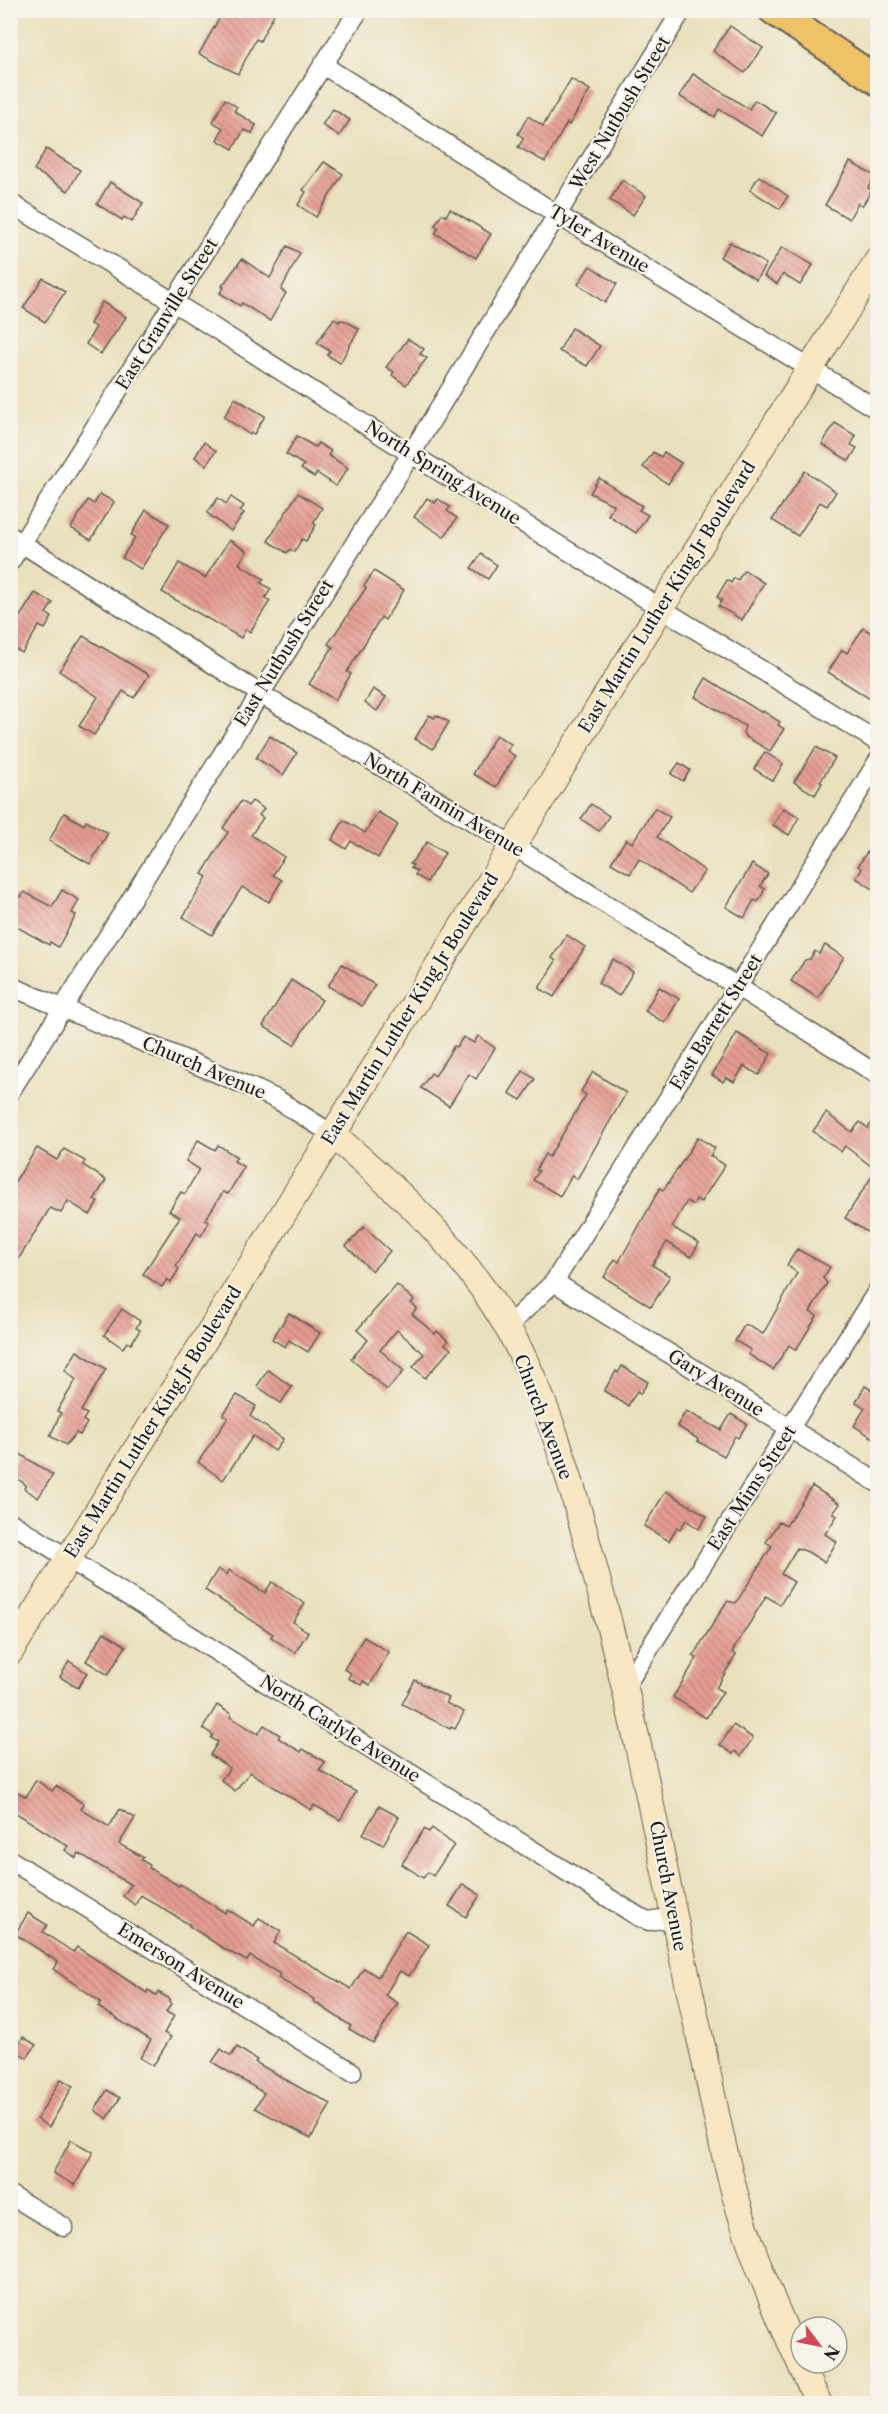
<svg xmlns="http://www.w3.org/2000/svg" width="888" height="2414" viewBox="0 0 888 2414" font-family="'Libre Caslon Text',serif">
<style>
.building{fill:url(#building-back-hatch)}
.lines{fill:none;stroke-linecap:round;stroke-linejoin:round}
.street-casing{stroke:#646154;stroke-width:21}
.secondary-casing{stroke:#646154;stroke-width:28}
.primary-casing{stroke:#646154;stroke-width:32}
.street{stroke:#fff;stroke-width:18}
.secondary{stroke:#f9e7c3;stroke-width:26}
.primary{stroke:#f1c369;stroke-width:28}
.labels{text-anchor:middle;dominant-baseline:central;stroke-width:4.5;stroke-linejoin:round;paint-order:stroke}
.street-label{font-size:18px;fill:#1c1c1c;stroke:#f7f3e8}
</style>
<defs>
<pattern id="building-back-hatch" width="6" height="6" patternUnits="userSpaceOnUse" patternTransform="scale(1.5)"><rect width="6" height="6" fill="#e59c92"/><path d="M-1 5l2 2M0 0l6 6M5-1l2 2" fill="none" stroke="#b97e76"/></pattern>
</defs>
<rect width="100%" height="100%" fill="#f7f3e8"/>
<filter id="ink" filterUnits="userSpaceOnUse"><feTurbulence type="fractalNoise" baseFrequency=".0167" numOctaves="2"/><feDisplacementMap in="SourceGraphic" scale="12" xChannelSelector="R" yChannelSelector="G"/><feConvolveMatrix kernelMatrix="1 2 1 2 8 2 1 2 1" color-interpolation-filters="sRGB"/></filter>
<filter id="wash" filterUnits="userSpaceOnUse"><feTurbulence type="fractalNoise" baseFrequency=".008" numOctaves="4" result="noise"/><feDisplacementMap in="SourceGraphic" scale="24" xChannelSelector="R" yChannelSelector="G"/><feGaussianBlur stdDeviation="1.35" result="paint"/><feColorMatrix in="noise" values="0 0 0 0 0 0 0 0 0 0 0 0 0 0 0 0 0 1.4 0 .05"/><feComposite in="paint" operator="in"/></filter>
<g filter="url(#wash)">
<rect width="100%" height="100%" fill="#e9e1bd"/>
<g id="blocks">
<g class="building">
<polygon points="224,10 276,10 260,41 256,39 238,74 199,54"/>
<polygon points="730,26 763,48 745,73 713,51"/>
<polygon points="693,74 749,109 755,100 776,113 762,136 719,109 715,117 679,96"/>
<polygon points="571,79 590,90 569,125 567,123 545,162 518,147 524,138 518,134 528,116 543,126"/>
<polygon points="225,99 237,107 234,111 256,125 252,133 244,130 233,149 217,140 223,128 213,122"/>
<polygon points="333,109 350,120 339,136 322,125"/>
<polygon points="46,149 80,170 68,191 34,170"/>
<polygon points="324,162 343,174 316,217 298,205 306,192 303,190"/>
<polygon points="850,162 875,176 868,188 872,190 862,206 858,203 849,219 825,205"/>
<polygon points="759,176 788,196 780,209 750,190"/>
<polygon points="622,180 646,196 633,215 610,200"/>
<polygon points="110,182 143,203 132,222 124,217 122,220 97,204"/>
<polygon points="450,209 491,234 476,258 435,233 439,228 435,225 442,214 446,216"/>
<polygon points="730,242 766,264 756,280 720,257"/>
<polygon points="287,246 300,253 281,290 286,293 270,321 242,303 240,306 220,293 224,287 222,286 242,259 270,278"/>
<polygon points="782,247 813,265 800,285 783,274 777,284 764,276"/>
<polygon points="590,266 617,284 605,303 578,284"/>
<polygon points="43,278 65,292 45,322 23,308"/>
<polygon points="102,302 126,317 101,354 86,344 96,327 90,324"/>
<polygon points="334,318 339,322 340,320 346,321 359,329 340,363 327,355 330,351 317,343"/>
<polygon points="572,328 600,346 587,366 559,351"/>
<polygon points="408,339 424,349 420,354 427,358 406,385 392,375 394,372 386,367"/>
<polygon points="235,398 265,416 254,434 251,433 250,435 224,417"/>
<polygon points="835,423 856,436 851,445 857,448 849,461 822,444"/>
<polygon points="297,436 315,447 318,443 331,451 328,455 348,468 336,486 317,473 314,477 301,469 304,465 286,454"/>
<polygon points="204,442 216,451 206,465 195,457"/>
<polygon points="653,452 661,457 664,452 681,463 668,484 643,467"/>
<polygon points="805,471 836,492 827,506 820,502 798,536 772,520"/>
<polygon points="599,478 642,506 639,510 648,515 636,533 608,515 614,505 590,493"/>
<polygon points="298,493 322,508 313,523 316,525 306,541 302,539 294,552 290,549 287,553 268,541"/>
<polygon points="100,494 114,502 91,540 71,528 88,500 94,504"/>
<polygon points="231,497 244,506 240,511 244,513 231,531 207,513 218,498 226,504"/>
<polygon points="427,498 435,503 438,499 450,507 447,511 457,518 444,537 414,517"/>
<polygon points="146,510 169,524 141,569 122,558 135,537 131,535"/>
<polygon points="229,540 247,551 239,564 264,579 261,583 271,589 265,598 270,601 250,632 246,629 241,638 162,592 179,563 205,578"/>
<polygon points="481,554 497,565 488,579 471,568"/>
<polygon points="744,570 764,583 742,620 718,606 722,600 717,597 727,580 731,583 734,578 738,580"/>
<polygon points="374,571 404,590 385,620 381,617 347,672 351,674 335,700 309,684 333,647 328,644 366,588 364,586"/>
<polygon points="35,593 53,603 46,613 52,617 45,629 39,626 22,653 10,646 10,632"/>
<polygon points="863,628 878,637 878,687 870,699 828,672 842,650 847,653"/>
<polygon points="83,636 149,675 134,698 123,691 94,735 79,726 98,697 59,671"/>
<polygon points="706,678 762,713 763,711 780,722 778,725 784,729 770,751 746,737 743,733 745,726 695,697"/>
<polygon points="373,689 386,697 377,711 365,703"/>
<polygon points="429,715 434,718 436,715 449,722 433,749 415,739"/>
<polygon points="496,735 511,744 507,751 515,756 496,787 473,774"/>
<polygon points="270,736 297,753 283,775 256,758"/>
<polygon points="816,747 835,758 820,782 822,783 815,795 794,782"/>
<polygon points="765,752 783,764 773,781 754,769"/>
<polygon points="679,763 690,770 683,781 671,774"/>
<polygon points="241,801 248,806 252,801 264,809 259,815 263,818 251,835 284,857 273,875 282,880 269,902 242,887 212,935 183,917 207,877 202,874 228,832 223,828"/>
<polygon points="591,804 609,816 599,831 581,819"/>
<polygon points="655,808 670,817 657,837 705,871 689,893 639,859 630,874 611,863 626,839 632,843"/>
<polygon points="784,808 799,817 789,835 773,825"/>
<polygon points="378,812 398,825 378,858 351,841 346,849 332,840 344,820 365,833"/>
<polygon points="64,813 84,825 86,821 108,833 90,864 49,841"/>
<polygon points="427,842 445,853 427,882 415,875 417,871 411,868 413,865 410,864"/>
<polygon points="867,852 878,859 878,892 856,878 862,869 858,866"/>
<polygon points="752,864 768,874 760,886 765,889 758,902 754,900 744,918 726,907"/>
<polygon points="62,890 79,900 72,913 76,915 58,947 50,942 49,945 10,923 10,892 21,897 24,892 52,907"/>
<polygon points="567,935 585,947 554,997 539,988 556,961 552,958"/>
<polygon points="825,945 844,957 818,998 791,981 805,960 810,959 815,951 819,954"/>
<polygon points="613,959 633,972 619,996 598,983"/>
<polygon points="342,964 375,985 362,1006 328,986"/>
<polygon points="291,980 322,1000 294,1045 263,1026"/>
<polygon points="659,987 679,999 665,1023 645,1011"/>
<polygon points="737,1033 771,1054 759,1075 744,1066 734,1082 726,1077 723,1082 712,1075"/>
<polygon points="478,1036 495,1048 476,1079 469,1074 449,1106 421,1088 431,1073 435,1076 454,1046 457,1047 463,1037 474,1043"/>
<polygon points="523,1071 535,1079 521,1100 509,1093"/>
<polygon points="593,1072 626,1093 577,1179 572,1175 560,1196 533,1180 539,1171 536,1170 545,1154 549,1157 586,1095 581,1091"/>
<polygon points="826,1113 852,1132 860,1122 868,1128 878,1115 878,1207 871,1219 874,1221 867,1232 845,1218 876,1170 845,1146 841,1152 813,1131"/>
<polygon points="698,1137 715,1148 710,1156 725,1165 701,1202 696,1199 693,1205 687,1201 672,1227 699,1243 691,1257 667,1242 652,1265 670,1276 651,1307 604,1277 615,1259 619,1262 660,1188 663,1190 665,1188"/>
<polygon points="198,1140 215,1150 218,1145 237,1157 234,1161 244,1167 228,1194 223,1192 205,1220 209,1222 201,1236 197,1233 193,1239 176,1266 179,1269 171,1282 167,1279 162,1287 143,1274 180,1217 169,1211 181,1192 185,1194 199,1169 186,1161"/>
<polygon points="37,1148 57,1160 64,1149 85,1161 83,1165 106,1180 94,1200 98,1202 90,1215 68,1201 61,1213 50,1208 10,1273 10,1189"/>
<polygon points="364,1227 390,1251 372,1271 346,1246"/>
<polygon points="797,1249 830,1267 823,1278 827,1283 810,1312 817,1316 796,1350 789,1345 773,1370 748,1354 751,1350 735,1341 745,1324 763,1334 797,1273 787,1265"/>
<polygon points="397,1285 414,1300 411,1303 417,1308 412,1314 435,1334 437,1331 448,1341 445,1344 451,1349 425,1378 413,1367 424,1354 397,1330 380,1350 404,1371 387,1390 351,1359 368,1340 357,1330"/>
<polygon points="122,1309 140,1321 136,1328 140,1330 131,1344 127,1342 123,1348 104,1335"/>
<polygon points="289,1313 320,1333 308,1352 289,1340 285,1347 272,1339"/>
<polygon points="77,1351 106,1369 81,1411 87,1414 83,1420 87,1423 80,1435 76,1433 66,1445 50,1436 61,1413 57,1411 76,1380 65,1370"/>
<polygon points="622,1366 648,1382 640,1394 637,1391 628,1406 604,1391 616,1371 618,1373"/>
<polygon points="268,1370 292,1387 281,1403 257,1386"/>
<polygon points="865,1386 875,1392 878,1388 878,1441 854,1426 865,1408 856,1402"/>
<polygon points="237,1395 256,1406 250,1416 283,1439 275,1451 253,1436 223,1480 198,1462 228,1418 223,1415"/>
<polygon points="686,1411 721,1430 731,1414 747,1424 738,1438 735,1436 724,1456 697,1441 698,1439 677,1426"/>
<polygon points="20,1454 53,1475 38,1498 24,1488 26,1485 10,1473 10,1469"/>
<polygon points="812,1486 840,1504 833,1513 837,1516 825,1534 837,1542 824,1562 808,1552 797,1548 781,1574 794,1582 780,1605 766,1596 732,1652 736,1655 716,1688 723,1692 706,1718 673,1697 697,1658 693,1656 727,1601 736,1603 772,1546 766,1542 779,1522 786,1526"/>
<polygon points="666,1491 707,1516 699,1529 686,1520 680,1529 677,1527 669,1541 644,1526"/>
<polygon points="218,1569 227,1575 229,1570 265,1593 272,1582 305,1604 293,1622 308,1632 295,1653 271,1637 273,1634 205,1590"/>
<polygon points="104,1632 126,1646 108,1675 86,1661"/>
<polygon points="364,1637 389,1652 370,1685 363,1681 361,1685 348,1678 351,1673 344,1669"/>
<polygon points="69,1661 87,1673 78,1688 60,1677"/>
<polygon points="415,1680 449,1698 446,1703 464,1712 455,1729 451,1727 450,1729 402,1704"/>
<polygon points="217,1705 231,1714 230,1717 258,1734 264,1725 280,1735 278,1738 301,1752 303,1749 325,1762 319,1770 356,1792 340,1820 314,1805 311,1810 250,1772 235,1791 221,1780 230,1768 210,1755 218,1742 211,1738 213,1735 203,1728"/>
<polygon points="733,1725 753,1738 741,1756 735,1751 733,1754 720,1745"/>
<polygon points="36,1780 52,1791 56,1786 84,1804 81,1809 109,1827 120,1809 135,1818 119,1844 143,1857 141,1860 150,1865 149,1868 179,1886 180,1884 225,1913 227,1909 254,1926 259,1918 281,1931 274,1943 351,1989 364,1968 378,1977 406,1931 429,1945 409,1976 400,1971 385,1995 398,2003 373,2043 349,2029 351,2026 313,2001 314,1999 278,1978 280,1974 250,1956 247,1961 226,1950 189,1926 190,1925 141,1895 135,1905 123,1896 131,1885 79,1853 76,1858 65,1850 68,1846 10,1809 10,1787 26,1797"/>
<polygon points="379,1806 399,1817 383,1845 363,1834"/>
<polygon points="432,1828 454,1845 433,1876 428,1872 423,1878 402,1864 424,1829 429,1832"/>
<polygon points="463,1884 480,1895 466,1917 449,1906"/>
<polygon points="28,1913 47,1925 43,1932 73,1952 77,1947 147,1993 148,1990 156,1995 158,1992 170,1999 169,2002 171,2004 166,2012 174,2016 164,2033 171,2037 153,2066 140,2058 151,2040 98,2007 101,2002 53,1969 58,1962 15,1934"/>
<polygon points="23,2037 36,2045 27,2058 15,2050"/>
<polygon points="237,2047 257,2060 255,2062 309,2093 310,2092 331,2104 311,2138 255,2108 264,2093 212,2062 221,2049 231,2056"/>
<polygon points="61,2079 73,2086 49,2127 37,2119"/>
<polygon points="107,2090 120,2098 107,2119 95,2110"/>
<polygon points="71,2140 93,2152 75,2185 53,2173"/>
</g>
</g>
</g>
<g filter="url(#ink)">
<use href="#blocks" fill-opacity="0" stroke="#646154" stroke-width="1.5"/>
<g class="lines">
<g class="street-casing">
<g id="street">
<polyline points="323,65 558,215 878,410"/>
<polyline points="10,203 175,303 411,454 878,742"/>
<polyline points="10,536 259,693 512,845 878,1075"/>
<polyline points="10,562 323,65 359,10"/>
<polyline points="10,986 257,1090 278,1100 332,1134"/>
<polyline points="10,1092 411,454 682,10"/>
<polyline points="554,1282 878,1483"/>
<polyline points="507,1327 554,1282 878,761"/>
<polyline points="10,1522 639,1917 649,1921 673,1917"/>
<polyline points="626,1685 878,1290"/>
<polyline points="10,1860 352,2072"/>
<polyline points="10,2195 64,2227"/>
</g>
</g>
<g class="secondary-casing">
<g id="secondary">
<path d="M332,1134C398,1190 461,1248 505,1323C554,1407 579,1512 604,1605C643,1751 669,1900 702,2047C715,2106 725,2166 744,2224C764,2286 791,2344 819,2404"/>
<polyline points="10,1652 878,260"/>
</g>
</g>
<g class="primary-casing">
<polyline id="primary" points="773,10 878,81"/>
</g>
<use href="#street" class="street"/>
<use href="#secondary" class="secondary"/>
<use href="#primary" class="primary"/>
</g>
</g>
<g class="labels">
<g class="street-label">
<text transform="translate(620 113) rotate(-59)">West Nutbush Street</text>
<text transform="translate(599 239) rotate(31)">Tyler Avenue</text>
<text transform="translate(167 314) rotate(-58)">East Granville Street</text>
<text transform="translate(443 473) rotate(32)">North Spring Avenue</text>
<text transform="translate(667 597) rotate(-58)">East Martin Luther King Jr Boulevard</text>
<text transform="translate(284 653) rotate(-58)">East Nutbush Street</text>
<text transform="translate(444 805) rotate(31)">North Fannin Avenue</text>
<text transform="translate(410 1009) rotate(-58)">East Martin Luther King Jr Boulevard</text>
<text transform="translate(716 1022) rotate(-58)">East Barrett Street</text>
<text transform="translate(204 1068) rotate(23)">Church Avenue</text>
<text transform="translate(716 1383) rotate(32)">Gary Avenue</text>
<text transform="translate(543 1417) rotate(69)">Church Avenue</text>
<text transform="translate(153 1422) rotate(-58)">East Martin Luther King Jr Boulevard</text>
<text transform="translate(752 1488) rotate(-57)">East Mims Street</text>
<text transform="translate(340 1729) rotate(32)">North Carlyle Avenue</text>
<text transform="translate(668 1886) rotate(79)">Church Avenue</text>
<text transform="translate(181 1966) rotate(32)">Emerson Avenue</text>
</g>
</g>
<rect width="888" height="2414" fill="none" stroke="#f7f3e8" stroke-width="36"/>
<g transform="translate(819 2345) rotate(122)"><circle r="28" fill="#f7f3e8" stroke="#9f9d96" stroke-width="1.5"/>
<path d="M0-4.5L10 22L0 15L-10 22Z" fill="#d1495b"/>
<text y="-9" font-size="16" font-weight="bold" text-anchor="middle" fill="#1c1c1c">N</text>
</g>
</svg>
